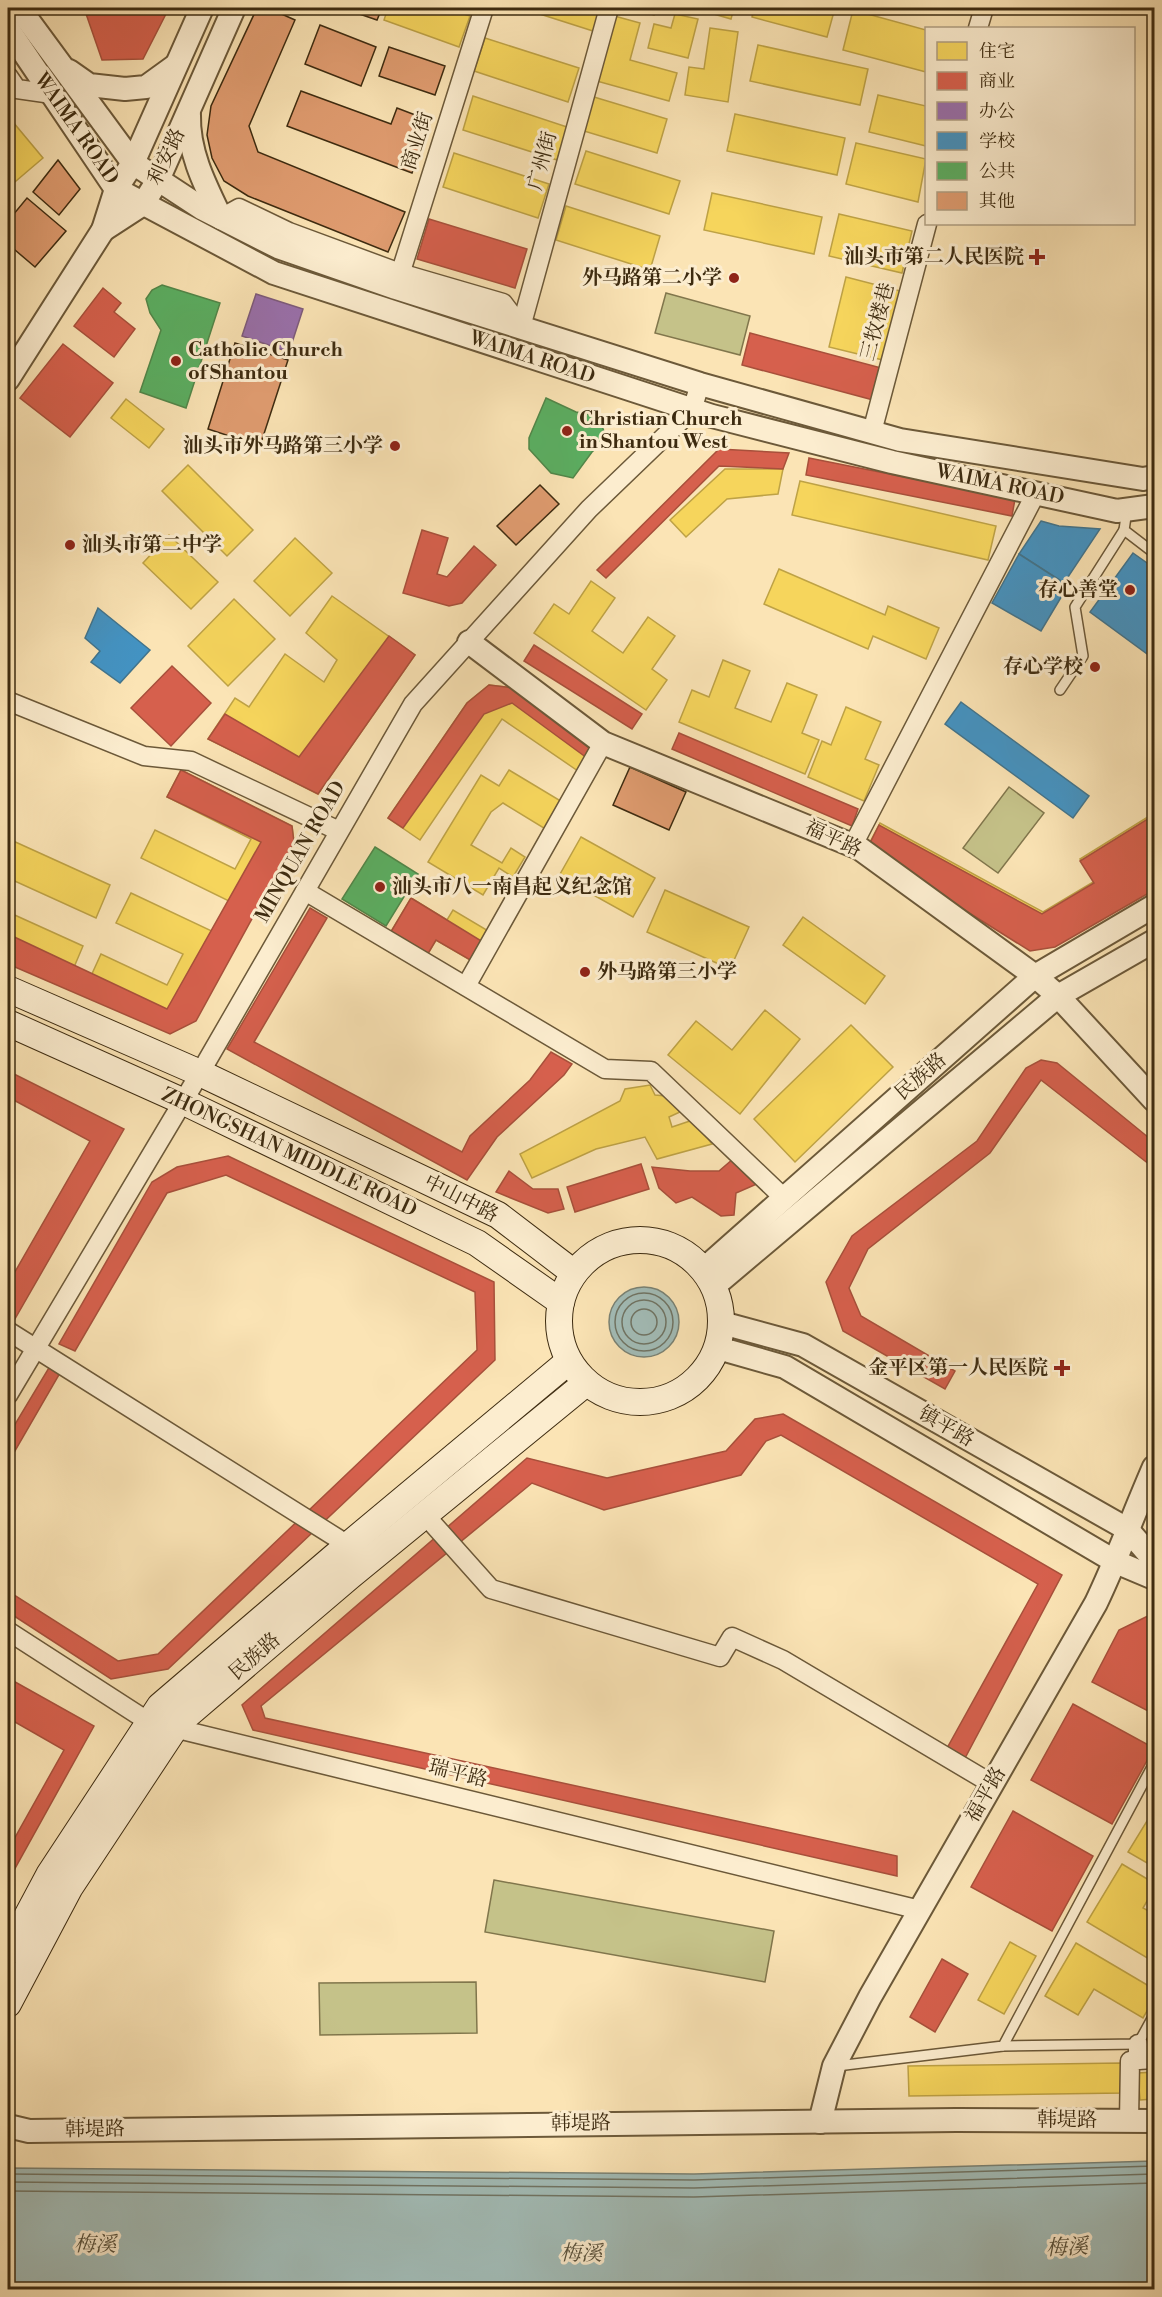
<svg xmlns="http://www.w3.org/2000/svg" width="1162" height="2297" viewBox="0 0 1162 2297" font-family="'Libre Bodoni','Noto Serif SC',serif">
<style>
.green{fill:#c5c289;stroke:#81764c;stroke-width:1.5}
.water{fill:#a2bcb7;stroke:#7a8274;stroke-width:1.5}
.homes{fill:#f6d55c;stroke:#bea245;stroke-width:1.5}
.shops{fill:#d6604d;stroke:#a8503b;stroke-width:1.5}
.offices{fill:#9970ab;stroke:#7d5b7c;stroke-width:1.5}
.schools{fill:#4393c3;stroke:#41748d;stroke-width:1.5}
.public{fill:#5aae61;stroke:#518749;stroke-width:1.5}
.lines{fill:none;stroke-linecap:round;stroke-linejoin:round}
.shore{stroke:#707464;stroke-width:1.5}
.building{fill:#e09c70;stroke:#3d2b10;stroke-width:1.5}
.service-casing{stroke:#6c5939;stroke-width:12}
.minor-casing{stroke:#6c5939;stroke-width:21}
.tertiary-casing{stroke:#6c5939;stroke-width:26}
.secondary-casing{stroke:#3d2b10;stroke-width:28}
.service{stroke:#fcedcf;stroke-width:9}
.minor{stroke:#fcedcf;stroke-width:18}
.tertiary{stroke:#fcedcf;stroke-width:22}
.secondary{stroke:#fcedcf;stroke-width:26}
.poi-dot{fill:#8f2418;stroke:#fcedcf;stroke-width:2}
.labels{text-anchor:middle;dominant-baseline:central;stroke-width:6;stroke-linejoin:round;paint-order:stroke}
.street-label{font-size:20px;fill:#3d2b10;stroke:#fcedcf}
.poi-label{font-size:20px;font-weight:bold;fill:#3d2b10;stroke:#fcedcf;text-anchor:end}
.water-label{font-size:21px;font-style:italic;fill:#564f3a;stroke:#fcedcf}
</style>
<rect width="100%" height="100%" fill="#fbe4b5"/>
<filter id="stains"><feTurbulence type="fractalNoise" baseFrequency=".00333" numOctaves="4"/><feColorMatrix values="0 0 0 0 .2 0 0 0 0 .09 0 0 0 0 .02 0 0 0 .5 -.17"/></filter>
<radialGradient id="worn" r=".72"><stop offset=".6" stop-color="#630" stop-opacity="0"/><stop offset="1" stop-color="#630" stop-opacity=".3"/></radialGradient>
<g class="green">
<polygon points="666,293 750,316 740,355 655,333"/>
<polygon points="1009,787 1044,813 998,873 963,848"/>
<polygon points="494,1880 774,1931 765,1982 485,1932"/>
<polygon points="476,1982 477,2033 320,2035 319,1983"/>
</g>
<g class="water">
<circle cx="644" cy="1322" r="35"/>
<polygon points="1154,2161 1154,2289 8,2289 8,2168 694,2174"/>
</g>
<g class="homes">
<polygon points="388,8 445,8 470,16 459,47 384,20"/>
<polygon points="521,8 601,8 593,31"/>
<polygon points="632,8 656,8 654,15"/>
<polygon points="693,8 734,8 731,19"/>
<polygon points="754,8 835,8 827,37 752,17"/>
<polygon points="853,10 926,30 926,72 843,50"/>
<polygon points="675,14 698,19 688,58 648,48 654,24 671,28"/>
<polygon points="611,15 640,23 630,60 677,73 669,101 593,80"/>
<polygon points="710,28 738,32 728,102 685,95 689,67 704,69"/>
<polygon points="485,38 579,68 568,102 474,71"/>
<polygon points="758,45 868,69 860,105 750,81"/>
<polygon points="878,95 926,106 926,146 869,132"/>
<polygon points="473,96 567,127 557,160 463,130"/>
<polygon points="594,97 667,119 657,153 584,131"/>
<polygon points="735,114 845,138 837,175 727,151"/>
<polygon points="8,116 43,158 9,187 8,184"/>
<polygon points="856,143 926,159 918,202 846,184"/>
<polygon points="586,151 680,181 669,214 575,184"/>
<polygon points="454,153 549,184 538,218 443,187"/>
<polygon points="712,193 822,217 814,254 704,230"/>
<polygon points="566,206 660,236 650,270 556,240"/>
<polygon points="839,214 912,231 902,273 829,256"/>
<polygon points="846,277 904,292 887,361 829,347"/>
<polygon points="126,399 164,429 149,448 111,418"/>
<polygon points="188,465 253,530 227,556 162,491"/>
<polygon points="725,469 783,469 778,494 727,499 686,537 670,520"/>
<polygon points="800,481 996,526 988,560 792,515"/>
<polygon points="169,535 218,582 191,609 143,563"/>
<polygon points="295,538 332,573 290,616 254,581"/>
<polygon points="779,569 885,615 888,606 939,628 926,659 873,636 868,649 764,604"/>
<polygon points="591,581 615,598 592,631 623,653 648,617 675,636 652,669 667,680 646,710 534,633 554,604 569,614"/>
<polygon points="332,596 415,655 318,794 208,739 235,698 249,707 285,654 324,682 337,660 306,633"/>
<polygon points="234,599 275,639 228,686 188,646"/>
<polygon points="723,660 750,671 735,708 771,722 787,683 817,695 802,733 819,740 805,774 679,722 692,690 709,697"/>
<polygon points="489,685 523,689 599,740 578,771 502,719 420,840 388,818 467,703"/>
<polygon points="846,707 881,722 865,759 879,765 864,801 808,777 822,741 831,745"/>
<polygon points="181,770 292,826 294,842 263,899 239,906 141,858 155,830 235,869 251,839 167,797"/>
<polygon points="509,770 564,803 547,830 503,803 491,812 471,845 502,863 511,848 525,857 513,877 499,868 483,895 428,862 481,775 499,786"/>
<polygon points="1154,813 1154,888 1055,945 1031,949 868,846 880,823 1043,912 1095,881 1080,859"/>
<polygon points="581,837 655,878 633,917 559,876"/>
<polygon points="11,840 110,885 96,918 8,878 8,847"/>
<polygon points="665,890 749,927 730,969 647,932"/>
<polygon points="131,893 216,933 228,950 191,1016 170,1025 86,987 101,954 167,985 183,954 116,923"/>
<polygon points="411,898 447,920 453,910 490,932 472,961 436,940 426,957 389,935"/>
<polygon points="8,912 83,946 69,979 8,951"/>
<polygon points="803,917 885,976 865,1004 783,945"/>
<polygon points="765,1010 800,1039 740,1114 668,1055 696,1021 732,1050"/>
<polygon points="851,1025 893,1067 795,1162 754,1119"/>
<polygon points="650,1085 655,1095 666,1096 680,1112 669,1117 672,1127 693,1120 712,1144 657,1159 645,1137 596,1149 532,1178 520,1154 620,1101 625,1089"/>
<polygon points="1150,1816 1154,1819 1154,1867 1128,1852"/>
<polygon points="1122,1864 1154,1883 1154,1889 1143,1908 1154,1914 1154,1962 1087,1922"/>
<polygon points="1010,1942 1036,1956 1004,2014 978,2000"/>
<polygon points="1076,1943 1154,1989 1154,1999 1143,2018 1094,1989 1078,2015 1045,1996"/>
<polygon points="1122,2063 1123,2093 909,2096 908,2066"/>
<polygon points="1154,2072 1154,2099 1140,2100 1138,2073"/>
</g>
<g class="shops">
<polygon points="84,8 169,8 143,59 102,60"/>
<polygon points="429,219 527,249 515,288 417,259"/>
<polygon points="103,288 121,303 114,312 135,329 114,357 74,326"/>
<polygon points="750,333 885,369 877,401 742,365"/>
<polygon points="63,344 113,383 70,437 20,398"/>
<polygon points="719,449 789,453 783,469 719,466 606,578 597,570"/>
<polygon points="809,458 1015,499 1012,516 806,475"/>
<polygon points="422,530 448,538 437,574 447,577 474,546 496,565 462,603 449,606 403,593"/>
<polygon points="389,636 415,655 318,794 208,739 225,714 299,757"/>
<polygon points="534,645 642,714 632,729 524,661"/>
<polygon points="172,666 211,703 171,746 131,708"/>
<polygon points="489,685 523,689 599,740 587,758 512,703 484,714 403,828 388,818 467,703"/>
<polygon points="679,733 858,809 852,826 672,749"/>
<polygon points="181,770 292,826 294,842 196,1021 170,1034 8,964 8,934 167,1009 261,842 167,797"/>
<polygon points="1154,815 1154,890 1055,947 1030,951 867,849 879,825 1042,914 1094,883 1080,861"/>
<polygon points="411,898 483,942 472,961 436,940 426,957 389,935"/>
<polygon points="310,908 327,918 254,1042 462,1152 470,1136 530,1080 551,1052 572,1064 564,1075 497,1137 467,1180 227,1049"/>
<polygon points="1041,1060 1057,1063 1154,1142 1154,1168 1041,1080 990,1153 868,1249 849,1288 861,1316 955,1371 945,1389 843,1331 826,1282 852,1236 977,1141 1026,1068"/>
<polygon points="8,1071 124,1129 8,1331 8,1284 90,1141 8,1097"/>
<polygon points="228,1156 494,1282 495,1360 168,1669 111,1679 8,1612 8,1591 118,1661 158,1654 477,1350 475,1292 226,1175 167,1193 75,1351 59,1344 152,1182 177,1167"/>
<polygon points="733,1159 759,1183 736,1193 734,1215 721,1216 692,1197 676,1203 659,1188 652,1167 690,1171 719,1171"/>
<polygon points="641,1164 649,1189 575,1212 567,1187"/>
<polygon points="509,1171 533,1189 558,1189 564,1209 548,1213 496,1192"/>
<polygon points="50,1366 60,1373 8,1463 8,1436"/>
<polygon points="783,1414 1062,1575 964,1760 946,1750 1038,1584 781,1435 766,1441 741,1475 604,1510 532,1483 261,1706 265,1718 897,1856 897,1876 253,1730 242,1705 527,1458 607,1478 726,1451 755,1419"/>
<polygon points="1154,1613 1154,1714 1092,1682 1119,1630"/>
<polygon points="8,1678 94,1726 8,1881 8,1850 64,1750 8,1718"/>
<polygon points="1073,1704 1154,1748 1112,1824 1031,1780"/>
<polygon points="1013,1811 1093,1856 1052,1931 971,1887"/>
<polygon points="942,1959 968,1974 935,2032 910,2017"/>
</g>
<polygon class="offices" points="256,294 303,309 289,352 242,336"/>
<g class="schools">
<polygon points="1041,521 1059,526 1100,529 1064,583 1019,554"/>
<polygon points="1133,553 1154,568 1154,659 1090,612"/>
<polygon points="1019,554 1064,583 1058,592 1063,594 1041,631 992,603"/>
<polygon points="98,608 150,650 120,683 91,662 100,651 85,638"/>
<polygon points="961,702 1089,796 1073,818 945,724"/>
</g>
<g class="public">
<polygon points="162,285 220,303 186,408 140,392 161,330 150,313 146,299 152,290"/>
<polygon points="546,398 576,412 598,416 607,439 592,452 573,478 551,473 529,449 529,438"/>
<polygon points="375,847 418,874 386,926 342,899"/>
</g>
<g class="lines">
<g class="shore">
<circle cx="644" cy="1322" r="29"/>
<circle cx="644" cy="1322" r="22"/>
<circle cx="644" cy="1322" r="13"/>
<polyline points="8,2174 694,2180 1154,2166"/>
<polyline points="8,2182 694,2188 1154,2174"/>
<polyline points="8,2191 694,2197 1154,2183"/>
</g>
</g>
<g class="building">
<polygon points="257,8 268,8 295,20 249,126 258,152 405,212 388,252 248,196 224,181 212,158 207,135 211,106"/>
<polygon points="342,8 382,8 377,20"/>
<polygon points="320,25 376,47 361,86 305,64"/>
<polygon points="389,47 445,66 435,95 379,76"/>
<polygon points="301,91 391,124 397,108 431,121 412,173 287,126"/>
<polygon points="58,160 80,189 59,215 33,192"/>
<polygon points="27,198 66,231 35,267 8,244 8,221"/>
<polygon points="235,343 288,360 260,446 208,429"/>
<polygon points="540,485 559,504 516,545 497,526"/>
<polygon points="630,767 686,792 669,830 613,805"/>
</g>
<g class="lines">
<g class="service-casing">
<g id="service">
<polyline points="1127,510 1124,530 1154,553"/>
<polyline points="1060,690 1083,656 1075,607 1124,530"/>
<polyline points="1003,2046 1138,2044 1154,2015"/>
<polyline points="837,2066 1003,2046 1154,1763"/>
</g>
</g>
<g class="minor-casing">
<g id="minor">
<polyline points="978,28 984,8"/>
<polyline points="8,76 17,89 52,94"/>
<polyline points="221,218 239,208 289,232 400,273 503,303 521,327"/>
<polyline points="397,284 484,8"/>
<polyline points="521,327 609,8"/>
<polyline points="872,432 927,224"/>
<polyline points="8,701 144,756 191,761 339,831"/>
<polyline points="853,845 1036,493"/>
<polyline points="305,891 605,1069 651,1071 784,1198"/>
<polyline points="466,986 603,743"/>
<polyline points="8,1331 348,1545"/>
<polyline points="8,1395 200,1073 413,704 589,509 692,410 700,384"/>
<polyline points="425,1515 491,1589 720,1657 732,1637 783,1660 992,1784"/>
<polyline points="8,1631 149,1722 920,1910"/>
<polyline points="1138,2044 1138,2060 1154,2059"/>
<polyline points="1129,2121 1130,2061 1138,2060"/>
</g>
</g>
<g class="tertiary-casing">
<g id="tertiary">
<polyline points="19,8 133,163 203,209 278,247 396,288 700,384 900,440 1143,479 1154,477"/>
<polyline points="8,29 116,189 274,273 712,416 892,462 1117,511 1154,506"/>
<polyline points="69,71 89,85 125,89 146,87 175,66"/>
<path d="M189,115C188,152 205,185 221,218"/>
<polyline points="103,230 143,204 158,180 234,8"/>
<polyline points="8,379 103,230 116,189 133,163 202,8"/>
<polyline points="469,642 603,743 859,848 1035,976 1058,996 1154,1100"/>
<polyline points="703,1270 1035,976 1154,906"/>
<polyline points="714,1286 1058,996 1154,941"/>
<polyline points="722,1323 803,1345 1127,1529 1154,1560"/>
<polyline points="718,1348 785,1367 1116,1562 1154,1578"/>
<path d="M820,2122L834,2066L870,1997L1096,1603C1117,1559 1134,1513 1154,1467"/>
<polyline points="8,2126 29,2131 956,2120 1154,2121"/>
</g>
</g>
<g class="secondary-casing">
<g id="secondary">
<polyline points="8,989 200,1073 498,1215 574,1273"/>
<polyline points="8,1023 182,1101 477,1243 561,1302"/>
<circle cx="640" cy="1321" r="81"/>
<polyline points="8,1952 49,1875 160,1706 334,1557 569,1361"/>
<polyline points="8,2004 70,1887 179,1722 350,1576 586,1383"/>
</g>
</g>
<use href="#service" class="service"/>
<use href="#minor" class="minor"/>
<use href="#tertiary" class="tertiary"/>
<use href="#secondary" class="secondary"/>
</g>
<g class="poi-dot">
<path d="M1034 248h6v6h6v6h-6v6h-6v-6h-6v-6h6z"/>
<circle cx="734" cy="278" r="6"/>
<circle cx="176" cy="361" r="6"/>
<circle cx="567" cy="431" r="6"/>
<circle cx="395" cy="446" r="6"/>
<circle cx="70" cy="545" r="6"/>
<circle cx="1130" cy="590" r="6"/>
<circle cx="1095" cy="667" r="6"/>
<circle cx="380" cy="887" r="6"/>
<circle cx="585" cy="972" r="6"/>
<path d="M1059 1359h6v6h6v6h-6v6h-6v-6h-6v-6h6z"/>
</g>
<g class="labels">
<g class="street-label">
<text transform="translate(76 129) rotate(55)">WAIMA ROAD</text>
<text transform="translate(418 141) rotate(-72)">商业街</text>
<text transform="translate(167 157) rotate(-65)">利安路</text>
<text transform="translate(543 161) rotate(-75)">广州街</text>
<text transform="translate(878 322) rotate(-75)">三牧楼巷</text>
<text transform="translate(532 358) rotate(18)">WAIMA ROAD</text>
<text transform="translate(1000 485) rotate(12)">WAIMA ROAD</text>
<text transform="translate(833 839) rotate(25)">福平路</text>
<text transform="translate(301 852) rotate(-60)">MINQUAN ROAD</text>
<text transform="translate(921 1077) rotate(-41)">民族路</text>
<text transform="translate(289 1153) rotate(25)">ZHONGSHAN MIDDLE ROAD</text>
<text transform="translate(461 1199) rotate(27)">中山中路</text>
<text transform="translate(946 1427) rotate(30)">镇平路</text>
<text transform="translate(255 1657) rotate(-41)">民族路</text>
<text transform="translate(458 1774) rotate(14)">瑞平路</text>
<text transform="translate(986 1795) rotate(-60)">福平路</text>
<text x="1067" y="2120">韩堤路</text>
<text transform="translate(581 2124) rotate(-1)">韩堤路</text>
<text transform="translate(95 2130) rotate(-1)">韩堤路</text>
</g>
<g class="poi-label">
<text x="1024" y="257">汕头市第二人民医院</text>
<text x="722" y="278">外马路第二小学</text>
<text x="188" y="350" text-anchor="start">Catholic Church<tspan x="188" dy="23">of Shantou</tspan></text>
<text x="579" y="419" text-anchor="start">Christian Church<tspan x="579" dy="23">in Shantou West</tspan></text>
<text x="383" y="446">汕头市外马路第三小学</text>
<text x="82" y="545" text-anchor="start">汕头市第二中学</text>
<text x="1118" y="590">存心善堂</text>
<text x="1083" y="667">存心学校</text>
<text x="392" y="887" text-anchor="start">汕头市八一南昌起义纪念馆</text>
<text x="597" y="972" text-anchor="start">外马路第三小学</text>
<text x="1048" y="1368">金平区第一人民医院</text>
</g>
<g class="water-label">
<text transform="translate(95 2245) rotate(1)">梅溪</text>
<text transform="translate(1067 2248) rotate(-3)">梅溪</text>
<text transform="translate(581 2254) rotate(1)">梅溪</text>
</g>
</g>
<rect width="1162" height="2297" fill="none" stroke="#fbe4b5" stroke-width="30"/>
<rect x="9" y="9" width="1144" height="2279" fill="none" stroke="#3d2b10" stroke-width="3"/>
<rect x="15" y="15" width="1132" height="2267" fill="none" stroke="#3d2b10" stroke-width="1.5"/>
<rect x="925" y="27" width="210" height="198" fill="#fcedcf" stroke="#b09f83" stroke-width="1.5"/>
<rect x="937" y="42" width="30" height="18" fill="#f6d55c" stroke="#b09f83" stroke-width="1.5"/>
<text x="979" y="57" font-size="18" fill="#3d2b10">住宅</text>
<rect x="937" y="72" width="30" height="18" fill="#d6604d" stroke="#b09f83" stroke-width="1.5"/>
<text x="979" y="87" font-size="18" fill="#3d2b10">商业</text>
<rect x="937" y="102" width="30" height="18" fill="#9970ab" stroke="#b09f83" stroke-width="1.5"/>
<text x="979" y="117" font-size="18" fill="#3d2b10">办公</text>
<rect x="937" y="132" width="30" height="18" fill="#4393c3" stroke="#b09f83" stroke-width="1.5"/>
<text x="979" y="147" font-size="18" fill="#3d2b10">学校</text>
<rect x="937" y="162" width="30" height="18" fill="#5aae61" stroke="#b09f83" stroke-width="1.5"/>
<text x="979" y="177" font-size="18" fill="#3d2b10">公共</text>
<rect x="937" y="192" width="30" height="18" fill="#e09c70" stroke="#b09f83" stroke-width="1.5"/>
<text x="979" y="207" font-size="18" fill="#3d2b10">其他</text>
<rect width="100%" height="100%" filter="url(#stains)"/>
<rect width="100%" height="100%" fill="url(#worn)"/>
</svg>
